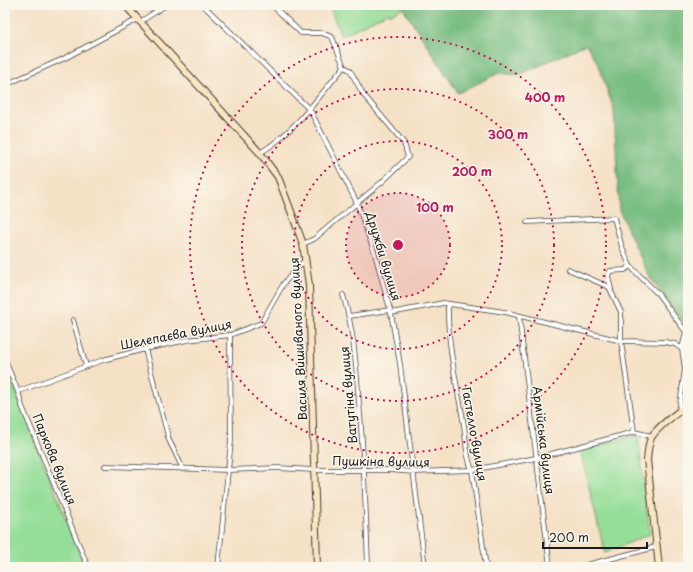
<svg xmlns="http://www.w3.org/2000/svg" width="693" height="572" viewBox="0 0 693 572" font-family="'Playpen Sans',sans-serif">
<style>
.green{fill:#95de99;stroke:#587d5a}
.forest{fill:#78bd81;stroke:#4a6c4e}
.lines{fill:none;stroke-linecap:round;stroke-linejoin:round}
.street-casing{stroke:#3d3a36;stroke-width:5.5}
.secondary-casing{stroke:#3d3a36;stroke-width:8}
.street{stroke:#fff;stroke-width:4}
.secondary{stroke:#fbe6c3;stroke-width:6}
.ring{fill:none;stroke:#c2185b;stroke-width:2;stroke-dasharray:2 4}
.labels{text-anchor:middle;dominant-baseline:central;stroke-width:3;stroke-linejoin:round;paint-order:stroke}
.street-label{font-size:12px;fill:#1c1c1c;stroke:#fbf7ec}
.centre{fill:#c2185b;stroke:#fbf7ec;stroke-width:2}
.ring-label{font-size:12px;text-anchor:middle;font-weight:bold;fill:#c2185b;stroke:#fbf7ec;stroke-width:3;stroke-linejoin:round;paint-order:stroke}
</style>
<rect width="100%" height="100%" fill="#fbf7ec"/>
<filter id="ink" filterUnits="userSpaceOnUse"><feTurbulence type="fractalNoise" baseFrequency=".025" numOctaves="2"/><feDisplacementMap in="SourceGraphic" scale="8" xChannelSelector="R" yChannelSelector="G"/><feConvolveMatrix kernelMatrix="1 2 1 2 8 2 1 2 1" color-interpolation-filters="sRGB"/></filter>
<filter id="wash" filterUnits="userSpaceOnUse"><feTurbulence type="fractalNoise" baseFrequency=".012" numOctaves="4" result="noise"/><feDisplacementMap in="SourceGraphic" scale="16" xChannelSelector="R" yChannelSelector="G"/><feGaussianBlur stdDeviation="0.9" result="paint"/><feColorMatrix in="noise" values="0 0 0 0 0 0 0 0 0 0 0 0 0 0 0 0 0 1.4 0 .05"/><feComposite in="paint" operator="in"/></filter>
<g filter="url(#wash)">
<rect width="100%" height="100%" fill="#f5e1c6"/>
<g class="green">
<polygon points="329,5 400,5 401,8 390,15 389,12 341,36"/>
<polygon points="5,368 8,372 85,567 5,567"/>
<polygon points="638,435 650,534 605,553 580,450"/>
</g>
<polygon class="forest" points="401,5 688,5 688,326 685,325 648,274 619,210 614,110 598,64 586,44 519,75 499,73 458,93"/>
</g>
<g filter="url(#ink)">
<g class="lines">
<g class="street-casing">
<g id="street">
<polyline points="203,5 310,110 357,203 375,254 391,313 400,364 425,567"/>
<polyline points="272,5 301,33 322,33 332,37 344,67 350,70 363,94 404,143 408,157 382,182 314,239 303,244"/>
<polyline points="140,22 166,5"/>
<polyline points="5,85 65,58 138,19"/>
<path d="M260,153C295,132 318,97 344,67"/>
<polyline points="527,222 614,218 622,247 630,266 658,294 686,332 682,349"/>
<polyline points="568,269 609,287 621,312 621,341 634,432"/>
<polyline points="611,289 608,276 610,271 625,270 630,266"/>
<path d="M343,295C354,330 356,366 359,402C364,457 366,512 368,566"/>
<path d="M448,304C447,345 457,385 464,425C466,441 466,456 472,470L486,567"/>
<polyline points="391,313 443,303 505,312 621,341 665,342 675,344 682,349 685,369 679,411"/>
<polyline points="349,316 390,310"/>
<polyline points="519,316 550,567"/>
<polyline points="73,320 86,366"/>
<polyline points="145,349 169,440 183,469"/>
<path d="M5,359C10,376 19,389 22,406L88,567"/>
<polyline points="19,391 103,360 145,349 187,340 230,335 261,323 284,283 306,259"/>
<polyline points="105,466 229,470 277,468 314,470 389,470 414,472 472,470 536,458 634,432 652,436"/>
<polyline points="218,567 231,441 230,335"/>
<polyline points="579,567 656,547"/>
</g>
</g>
<g class="secondary-casing">
<g id="secondary">
<polyline points="125,5 260,153 278,177 295,222 303,244 309,285 317,567"/>
<path d="M659,567L647,460C648,453 648,442 652,436C661,423 677,414 688,404"/>
</g>
</g>
<use href="#street" class="street"/>
<use href="#secondary" class="secondary"/>
</g>
</g>
<circle cx="398" cy="245" r="52" fill="#c2185b" fill-opacity=".12"/>
<g class="ring">
<circle cx="398" cy="245" r="52"/>
<circle cx="398" cy="245" r="104"/>
<circle cx="398" cy="245" r="156"/>
<circle cx="398" cy="245" r="208"/>
</g>
<g class="labels">
<g class="street-label">
<text transform="translate(384 256) rotate(73)">Дружби вулиця</text>
<text transform="translate(176 334) rotate(-11)">Шелепаєва вулиця</text>
<text transform="translate(298 339) rotate(-93)">Василя Вишиваного вулиця</text>
<text transform="translate(348 395) rotate(-95)">Ватутіна вулиця</text>
<text transform="translate(475 434) rotate(80)">Гастелло вулиця</text>
<text transform="translate(544 440) rotate(83)">Армійська вулиця</text>
<text transform="translate(55 459) rotate(68)">Паркова вулиця</text>
<text transform="translate(381 461) rotate(1)">Пушкіна вулиця</text>
</g>
</g>
<circle cx="398" cy="245" r="6" class="centre"/>
<g class="ring-label">
<text x="545" y="102">400 m</text>
<text x="508" y="139">300 m</text>
<text x="472" y="176">200 m</text>
<text x="435" y="212">100 m</text>
</g>
<rect width="693" height="572" fill="none" stroke="#fbf7ec" stroke-width="20"/>
<path d="M543 542v6h104v-6" fill="none" stroke="#1c1c1c" stroke-width="2"/>
<text x="549" y="542" font-size="12" fill="#1c1c1c" stroke="#fbf7ec" stroke-width="3" paint-order="stroke">200 m</text>
</svg>
